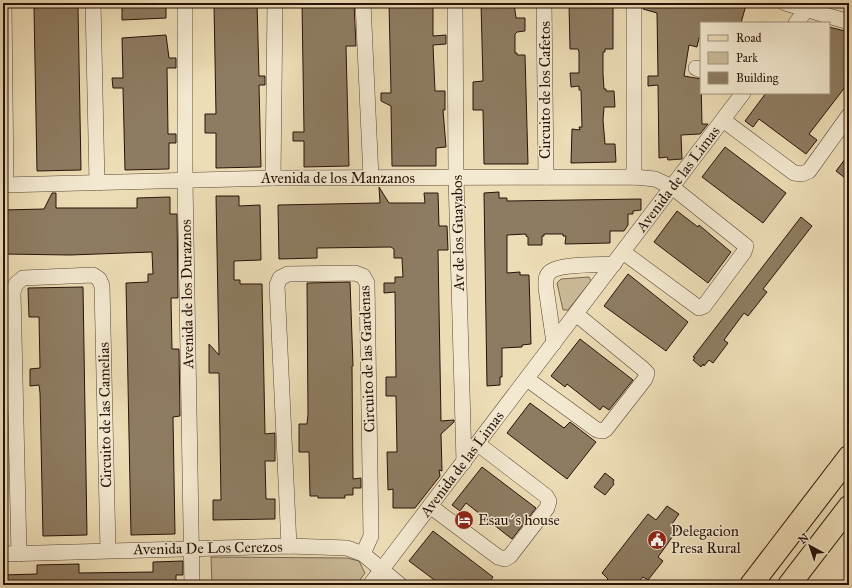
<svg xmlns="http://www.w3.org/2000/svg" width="852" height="588" viewBox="0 0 852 588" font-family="'IM FELL Great Primer',serif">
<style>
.green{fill:#cbba98;stroke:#796650}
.building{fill:#8e7c62;stroke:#271208}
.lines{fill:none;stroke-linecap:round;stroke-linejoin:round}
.street-casing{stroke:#584534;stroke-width:16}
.primary-casing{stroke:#271208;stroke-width:24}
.street{stroke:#f3e9d0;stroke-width:15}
.primary{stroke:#edddb6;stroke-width:22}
.labels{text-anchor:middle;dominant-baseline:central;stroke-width:3;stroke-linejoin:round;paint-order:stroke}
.street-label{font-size:15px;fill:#271208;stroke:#f3e9d0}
.poi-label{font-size:15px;fill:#271208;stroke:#f3e9d0;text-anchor:start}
</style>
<rect width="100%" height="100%" fill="#edddb6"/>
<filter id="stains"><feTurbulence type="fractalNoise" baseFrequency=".005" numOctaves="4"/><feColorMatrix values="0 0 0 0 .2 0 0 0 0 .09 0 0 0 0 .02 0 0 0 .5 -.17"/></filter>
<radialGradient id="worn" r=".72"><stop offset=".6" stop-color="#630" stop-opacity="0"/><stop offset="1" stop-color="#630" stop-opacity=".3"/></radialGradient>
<g class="green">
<polygon points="589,277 591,281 568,310 563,310 557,283 561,279"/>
<polygon points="211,557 347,558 359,561 365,573 356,585 212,585"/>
</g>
<g class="building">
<polygon points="43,3 69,3 69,7 78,7 81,170 37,171 34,8 43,7"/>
<polygon points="122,3 166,3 166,18 122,20"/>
<polygon points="222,3 257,3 259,76 265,76 265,85 259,85 261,167 216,168 216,133 205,133 205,114 216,114 214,4"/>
<polygon points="302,3 354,3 356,46 346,46 349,166 304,167 304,141 293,141 293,132 304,132"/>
<polygon points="389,3 433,3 433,36 446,35 446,44 433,45 435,91 445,91 445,110 443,110 446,147 436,148 436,166 392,166 391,106 381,101 381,93 391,93"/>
<polygon points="481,3 514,3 516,18 525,18 525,31 517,32 515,34 515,53 517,53 517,55 525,55 528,164 484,164 483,110 473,110 473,82 483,81"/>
<polygon points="569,3 613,3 613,49 605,49 605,52 603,52 603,74 604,89 606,89 606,91 614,91 615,107 604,107 603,120 605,144 615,144 616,162 571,163 572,129 580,130 579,127 582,127 581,90 579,90 579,86 571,87 570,73 579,73 579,52 578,49 570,49"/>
<polygon points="643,3 740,3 746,5 741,23 701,23 701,39 699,38 697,47 689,45 684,76 701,79 702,124 708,124 700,134 681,135 682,159 668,160 667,157 659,158 658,85 648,86 648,76 658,76 657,13 643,9"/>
<polygon points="829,27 849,32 849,82 809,134 817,140 806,154 759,119 753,127 745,121 766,93 829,93"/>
<polygon points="166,35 169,58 176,58 176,68 167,68 168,134 176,134 176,143 169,143 169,169 125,170 123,88 113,88 112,78 123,78 122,38"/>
<polygon points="725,147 786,193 763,223 702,177"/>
<polygon points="849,154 849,181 836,171"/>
<polygon points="379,187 389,203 425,203 424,193 438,193 439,226 447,226 448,250 438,250 441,421 454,420 454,422 441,434 442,471 439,470 440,476 415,508 393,508 393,489 388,490 387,452 397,452 396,396 386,396 386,377 396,377 395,292 384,293 384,283 395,283 395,277 403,277 402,258 394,258 394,249 391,247 317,248 317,258 279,259 278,205 380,203"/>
<polygon points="499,192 499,198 507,198 507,201 641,199 641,210 633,211 633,214 628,214 628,225 624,231 610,231 610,243 565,244 566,236 563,236 563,234 544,234 544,236 542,236 542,245 528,245 528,237 526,236 526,234 507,235 507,273 520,272 520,275 529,275 531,344 522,345 522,347 502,348 502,377 500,377 500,385 487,386 484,193"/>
<polygon points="52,193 56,193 56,208 137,208 137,198 170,197 170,214 177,214 178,298 171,298 172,349 179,349 180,416 173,417 175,534 131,535 126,283 148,282 148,274 153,274 152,252 70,255 3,254 3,210 44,209"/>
<polygon points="216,196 239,196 239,206 260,205 261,260 234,261 234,280 240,280 240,284 262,284 265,434 275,433 275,461 265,461 266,499 275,499 275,519 213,520 213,500 221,500 219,373 209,373 209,344 219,355"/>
<polygon points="677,211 698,227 699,225 731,252 708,283 654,242"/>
<polygon points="801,217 812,226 763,289 767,292 748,316 744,313 724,340 728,343 713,363 709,360 704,366 703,364 701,367 693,360 695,358 693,357"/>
<polygon points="628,274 688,322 666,351 604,306"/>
<polygon points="350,282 353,366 352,366 353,479 361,478 361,488 353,488 353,495 345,495 345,498 318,498 318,496 310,496 309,452 299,452 299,424 307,424 308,414 307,283"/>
<polygon points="83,287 87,535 43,536 40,393 39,385 30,386 30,369 40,368 39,317 29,317 28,288"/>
<polygon points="580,339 633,380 609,410 603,406 600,410 567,384 565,387 551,376"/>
<polygon points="530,403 564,428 570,422 596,442 567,479 507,433"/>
<polygon points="482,467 536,508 512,539 466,503 460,511 452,505"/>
<polygon points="605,473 614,480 613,482 614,484 605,495 594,487"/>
<polygon points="667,506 679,514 672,524 678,529 658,557 663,561 648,580 643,577 636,585 604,585 608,579 602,573 648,514 656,520"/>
<polygon points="433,531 493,577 487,585 441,585 409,561"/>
<polygon points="183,561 183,575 176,575 176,585 3,585 3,575 37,574 37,565 79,564 79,573 153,572 153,562"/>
</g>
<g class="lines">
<g class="street-casing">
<g id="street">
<polyline points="4,3 6,185"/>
<polyline points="93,3 97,183"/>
<polyline points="185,3 185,180 192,585"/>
<polyline points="363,3 371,178"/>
<polyline points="455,3 456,177 464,462"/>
<polyline points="544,3 546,177"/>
<polyline points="785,3 849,22"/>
<polyline points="796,23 807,9"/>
<polyline points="696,68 701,70"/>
<polyline points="723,120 794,173 802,174 809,171 849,115"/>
<polyline points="634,177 634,3"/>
<polyline points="273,178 275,3"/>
<polyline points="3,185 273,178 634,177 655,179 672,187 746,246 744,252 704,306 699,308 623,252"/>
<path d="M554,343L546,288C546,283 545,277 549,273C557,263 600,265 614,264"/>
<polyline points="527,379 597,430 603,431 606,429 645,379 647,373 642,368 576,314"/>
<polyline points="430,506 498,557 505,559 510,556 547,508 549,501 546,496 478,444"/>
<polyline points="289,546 277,285 280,278 288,274 355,273 363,276 367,283 371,536 363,554"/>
<polyline points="3,554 289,546 347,548 363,554 400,585"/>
<polyline points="19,554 13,292 16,284 23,278 93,275 99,279 102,286 108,550"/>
<polyline points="370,585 743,93"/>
</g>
</g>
<g class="primary-casing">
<g id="primary">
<polyline points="751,585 849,457"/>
<polyline points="789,585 849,507"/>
</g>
</g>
<use href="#street" class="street"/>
<use href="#primary" class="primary"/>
</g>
<defs>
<g id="hotel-disc" transform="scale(1)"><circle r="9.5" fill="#8f2418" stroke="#f3e9d0"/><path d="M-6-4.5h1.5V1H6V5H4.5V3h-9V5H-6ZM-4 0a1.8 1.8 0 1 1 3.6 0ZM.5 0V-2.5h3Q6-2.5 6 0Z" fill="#fff"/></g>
<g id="civic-disc" transform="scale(1)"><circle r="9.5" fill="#8f2418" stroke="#f3e9d0"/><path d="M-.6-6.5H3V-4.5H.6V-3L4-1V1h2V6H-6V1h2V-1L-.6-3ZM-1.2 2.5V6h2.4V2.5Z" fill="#fff"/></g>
</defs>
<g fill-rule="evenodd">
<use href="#hotel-disc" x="464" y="520"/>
<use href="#civic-disc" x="657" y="540"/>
</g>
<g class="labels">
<g class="street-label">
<text transform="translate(545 90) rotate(-90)">Circuito de los Cafetos</text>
<text x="338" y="178">Avenida de los Manzanos</text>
<text transform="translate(678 179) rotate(-53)">Avenida de las Limas</text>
<text transform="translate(458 233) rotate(-91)">Av de los Guayabos</text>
<text transform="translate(187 294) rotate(-91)">Avenida de los Duraznos</text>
<text transform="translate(367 359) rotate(-92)">Circuito de las Gardenas</text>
<text transform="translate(105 415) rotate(-91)">Circuito de las Camelias</text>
<text transform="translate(462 464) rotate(-53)">Avenida de las Limas</text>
<text transform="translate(208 548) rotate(-1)">Avenida De Los Cerezos</text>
</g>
<g class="poi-label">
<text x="478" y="520">Esau´s house</text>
<text x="671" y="531">Delegacion<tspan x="671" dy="17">Presa Rural</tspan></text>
</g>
</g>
<rect width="852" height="588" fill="none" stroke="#edddb6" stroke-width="16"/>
<rect x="4" y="4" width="844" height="580" fill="none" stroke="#271208" stroke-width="2"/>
<rect x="8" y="8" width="836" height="572" fill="none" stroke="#271208"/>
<rect x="700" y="22" width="130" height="72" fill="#f3e9d0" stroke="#a19380"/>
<rect x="708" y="35" width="20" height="6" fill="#edddb6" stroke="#a19380"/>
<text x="736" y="42" font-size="12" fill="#271208">Road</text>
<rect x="708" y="52" width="20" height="12" fill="#cbba98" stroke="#a19380"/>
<text x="736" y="62" font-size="12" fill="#271208">Park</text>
<rect x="708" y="72" width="20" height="12" fill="#8e7c62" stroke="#a19380"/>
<text x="736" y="82" font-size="12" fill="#271208">Building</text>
<g transform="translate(810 546) rotate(320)" stroke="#f3e9d0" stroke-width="3" paint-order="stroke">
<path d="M0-3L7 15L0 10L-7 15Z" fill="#271208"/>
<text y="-6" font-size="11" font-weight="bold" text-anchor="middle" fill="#271208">N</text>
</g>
<rect width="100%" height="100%" filter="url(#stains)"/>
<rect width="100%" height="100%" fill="url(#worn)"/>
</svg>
